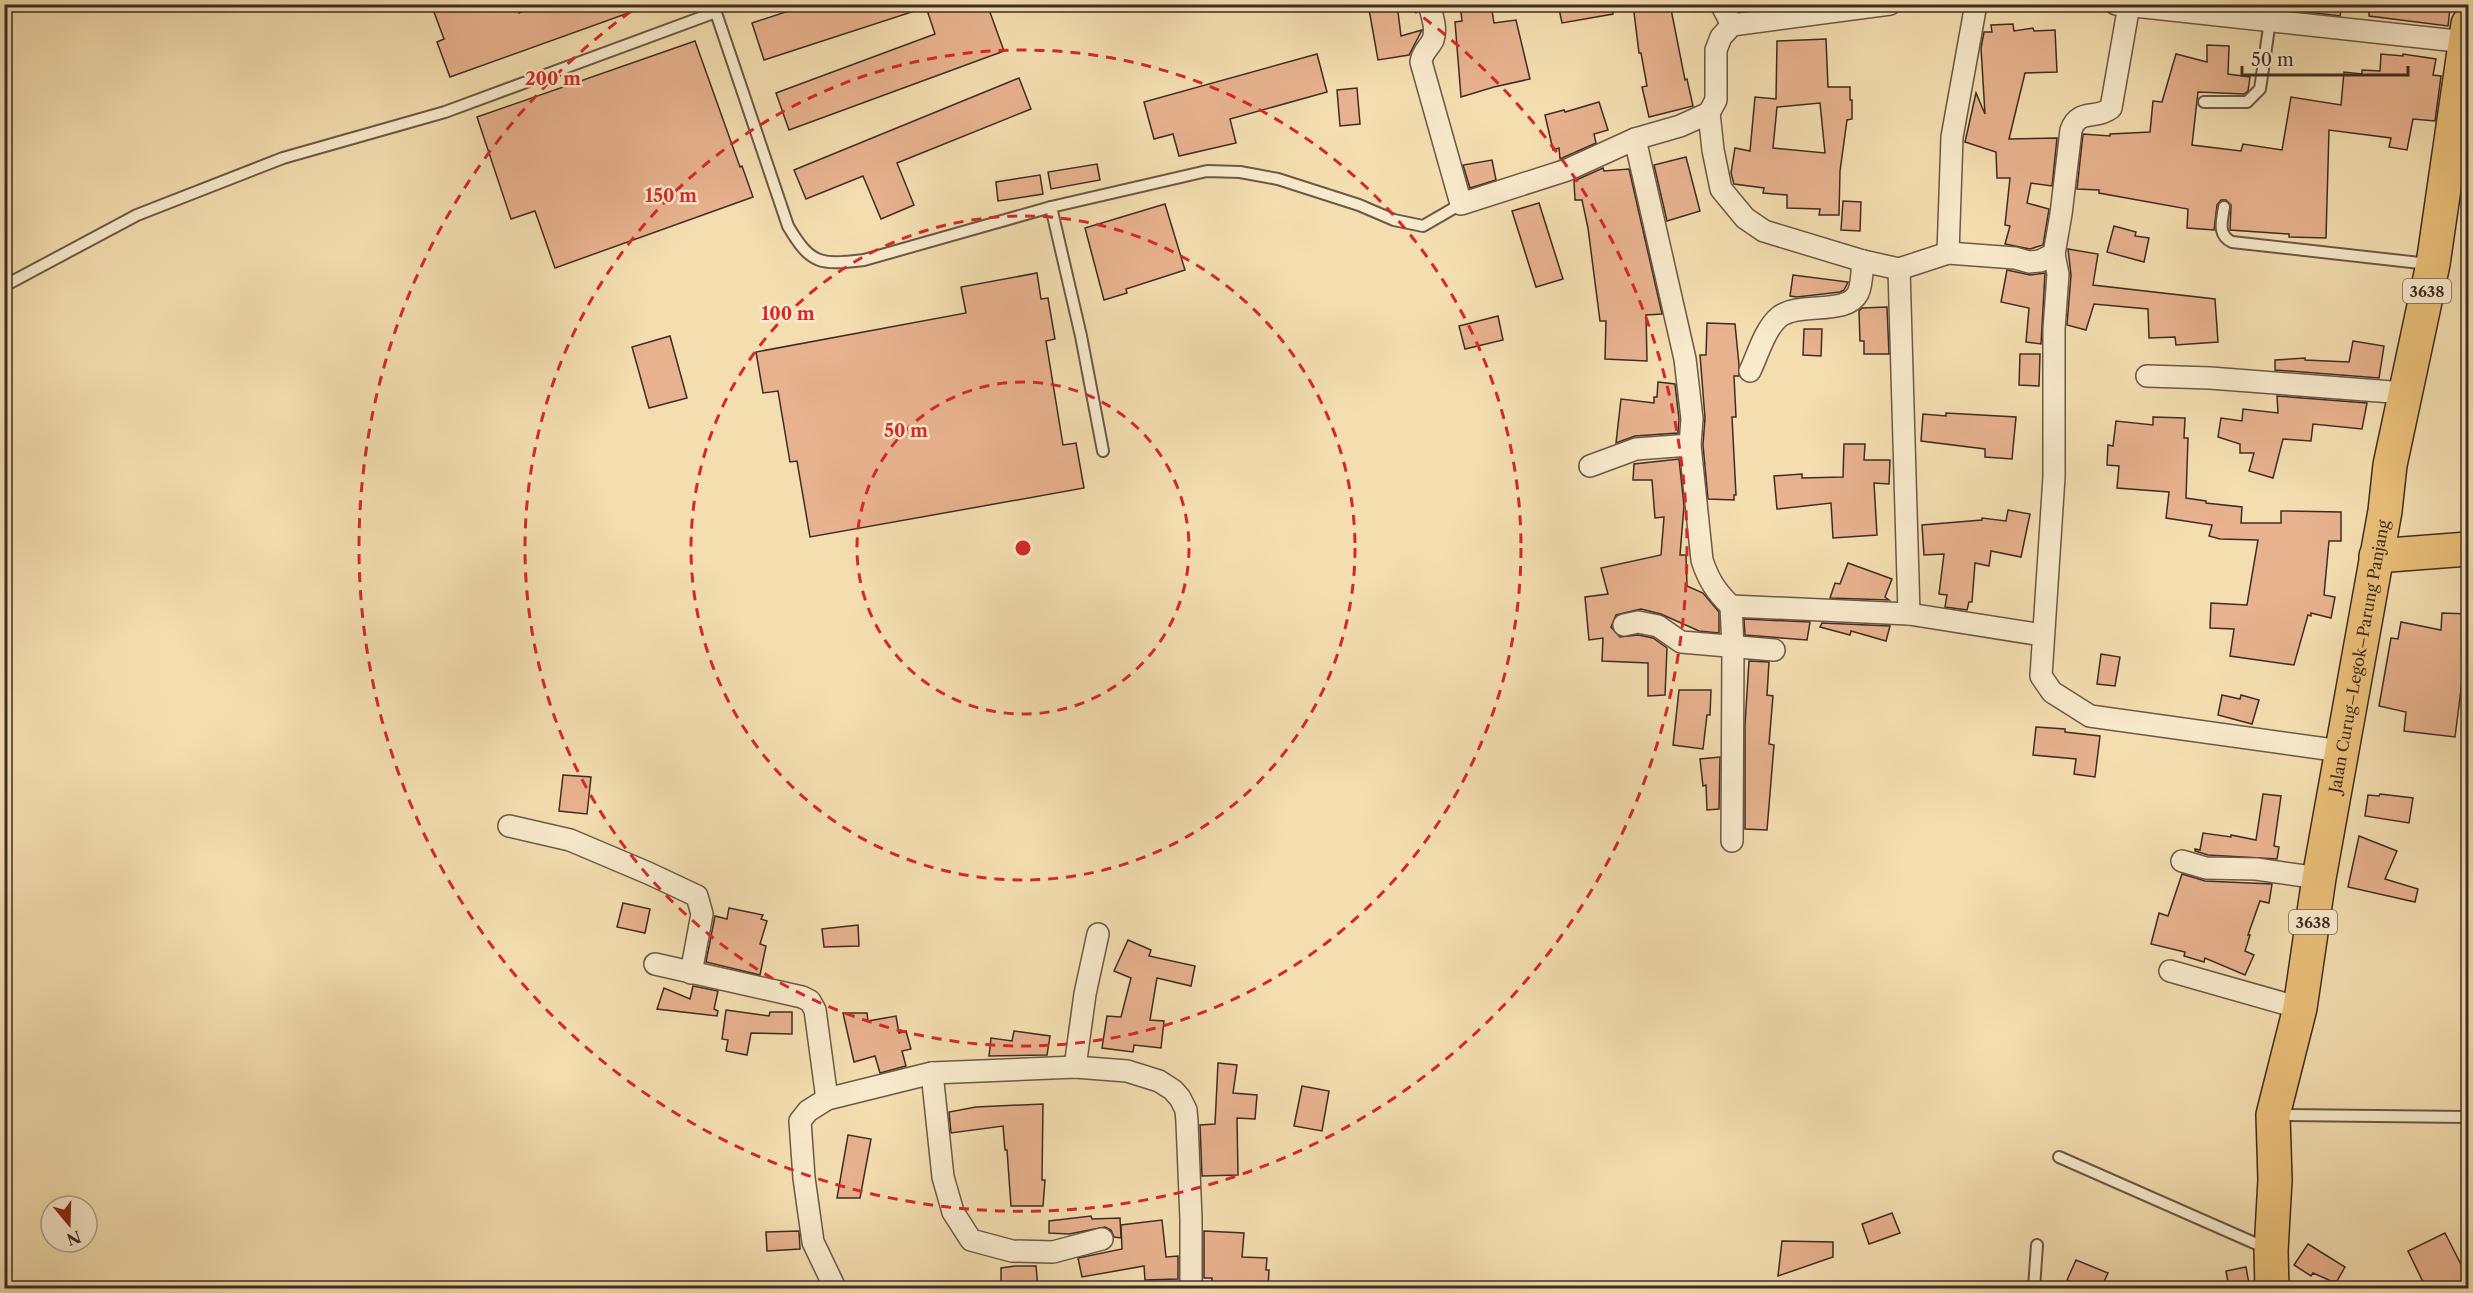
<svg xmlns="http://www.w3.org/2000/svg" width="2473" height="1293" viewBox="0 0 2473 1293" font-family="'Libre Caslon Text',serif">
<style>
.building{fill:#e8b28e;stroke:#3f2c24;stroke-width:1.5;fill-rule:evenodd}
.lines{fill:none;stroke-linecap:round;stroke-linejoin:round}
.service-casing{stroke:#6c5847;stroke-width:14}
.minor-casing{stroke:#6c5847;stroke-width:24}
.primary-casing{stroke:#3f2c24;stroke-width:36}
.service{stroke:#f8eacc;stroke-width:10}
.minor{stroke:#f8eacc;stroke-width:21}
.primary{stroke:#eabf78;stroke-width:33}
.ring{fill:none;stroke:#d62828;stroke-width:3;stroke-dasharray:10 8}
.labels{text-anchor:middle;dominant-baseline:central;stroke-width:5;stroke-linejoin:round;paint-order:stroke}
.shield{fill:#f8eacc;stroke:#766556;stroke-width:1.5}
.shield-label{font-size:15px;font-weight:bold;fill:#3f2c24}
.street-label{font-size:16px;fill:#3f2c24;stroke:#f8eacc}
.centre{fill:#d62828;stroke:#f8eacc;stroke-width:3}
.ring-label{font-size:18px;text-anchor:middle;font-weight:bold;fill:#d62828;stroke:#f8eacc;stroke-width:5;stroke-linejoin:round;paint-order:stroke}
</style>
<rect width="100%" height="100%" fill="#f4deb0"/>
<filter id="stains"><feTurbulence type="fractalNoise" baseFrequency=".00333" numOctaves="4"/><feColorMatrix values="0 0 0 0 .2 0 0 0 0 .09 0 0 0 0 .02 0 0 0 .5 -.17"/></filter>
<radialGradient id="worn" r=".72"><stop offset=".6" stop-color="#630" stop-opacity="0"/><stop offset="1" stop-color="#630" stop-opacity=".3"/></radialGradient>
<g class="building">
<polygon points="431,4 518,4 519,13 541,4 644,4 645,7 450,77 437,42 444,39"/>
<polygon points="810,4 924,4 924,8 764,60 752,23"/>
<polygon points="925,4 987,4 1004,51 789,130 776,93 935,34"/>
<polygon points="1368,4 1397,4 1401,36 1422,30 1409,55 1378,60"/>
<polygon points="1460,4 1491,4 1494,23 1516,20 1530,79 1494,87 1461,97 1455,22 1462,21"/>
<polygon points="1558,4 1613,4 1613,14 1562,23"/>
<polygon points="1633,4 1670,4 1685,80 1687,79 1693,106 1649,117 1642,87 1647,86 1641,53 1639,53"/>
<polygon points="2290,4 2342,4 2340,16 2290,10"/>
<polygon points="2369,4 2424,4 2450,8 2448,26 2369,16"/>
<polygon points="2013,24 2014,31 2033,28 2034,31 2055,30 2057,72 2025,73 2009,139 2057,138 2052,186 2031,183 2027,203 2049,209 2043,245 2030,249 2005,244 2010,226 2005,225 2010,178 1997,178 1996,152 1965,142 1976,93 1985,114 1981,48 1984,32 1992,32 1991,25"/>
<path d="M1826,39L1828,87H1850V100H1852V119L1847,120L1840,171L1839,215H1819L1820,209L1787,208V195L1763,193L1764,188L1734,184L1731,173L1735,148L1750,151L1755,97L1776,99L1777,41ZM1820,103L1825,153L1773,148L1777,107Z"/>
<polygon points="695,41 740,167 742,166 753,197 555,268 535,211 511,219 477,117"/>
<polygon points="2207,45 2229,46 2228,74 2250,77 2248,91 2244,94 2198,92 2192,145 2241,151 2243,144 2282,150 2291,97 2341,105 2344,72 2362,74 2362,70 2380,71 2381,54 2403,56 2403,54 2436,59 2433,75 2441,76 2435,121 2413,119 2407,150 2389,147 2391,138 2329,130 2326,238 2289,237 2289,234 2230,230 2231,205 2226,200 2221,200 2217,205 2214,230 2187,228 2188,209 2099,193 2099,190 2077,189 2083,134 2110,136 2110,134 2150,132 2153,101 2162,102 2176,54 2207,62"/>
<polygon points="1317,54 1327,92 1230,119 1236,143 1179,156 1173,134 1154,139 1144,102"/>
<polygon points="1019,78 1031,109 897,163 914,205 881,219 863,176 806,199 794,170"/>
<polygon points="1357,88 1360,124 1340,126 1337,90"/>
<polygon points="1599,102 1608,130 1594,134 1596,143 1560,159 1559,148 1553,150 1545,115 1564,110 1565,112"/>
<polygon points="1686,157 1700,211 1667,221 1654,165"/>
<polygon points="1492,160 1496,180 1470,188 1463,165"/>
<polygon points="1097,164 1100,180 1051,189 1048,172"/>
<polygon points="1603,168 1604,171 1629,169 1662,314 1646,315 1647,361 1605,359 1606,321 1600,321 1588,228 1582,200 1575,200 1574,181"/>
<polygon points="1040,175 1043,194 998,201 996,182"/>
<polygon points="1843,201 1861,202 1860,231 1841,230"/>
<polygon points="1539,203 1563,279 1536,287 1512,211"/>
<polygon points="1165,204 1185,270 1126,289 1127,293 1104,300 1085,228"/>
<polygon points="2114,226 2136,232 2135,236 2149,238 2144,262 2107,252"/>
<polygon points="2068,249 2098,254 2093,285 2215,299 2218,342 2176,345 2175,337 2149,338 2148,309 2094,304 2086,330 2067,325 2071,275"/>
<polygon points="2007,270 2030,275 2045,273 2041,344 2026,342 2029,308 2001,302"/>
<polygon points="1037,273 1041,299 1048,298 1055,339 1046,341 1063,445 1076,443 1084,488 810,537 797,461 790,462 778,391 763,393 756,352 966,313 961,287"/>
<polygon points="1793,275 1848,282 1844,290 1840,292 1797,297 1790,296"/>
<polygon points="1887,307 1889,354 1864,354 1864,341 1860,341 1859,311 1862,308"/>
<polygon points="1498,316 1503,340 1465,349 1459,326"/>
<polygon points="1707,323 1735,324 1739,365 1739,376 1734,376 1736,417 1732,417 1736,495 1734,495 1734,500 1708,499 1703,445 1705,418 1700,355 1706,355"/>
<polygon points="1804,329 1822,329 1821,356 1803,355"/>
<polygon points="670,336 687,398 649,408 632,347"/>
<polygon points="2353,341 2384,346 2379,378 2275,370 2275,360 2305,358 2305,360 2349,362"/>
<polygon points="2020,354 2040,354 2039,386 2019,385"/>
<polygon points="1658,382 1675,384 1679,419 1678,433 1635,436 1616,443 1621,399 1654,403 1654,397 1657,397"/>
<polygon points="2277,396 2367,403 2362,429 2313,424 2311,441 2283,439 2273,478 2249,471 2254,453 2240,453 2240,444 2218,437 2221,418 2242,421 2243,409 2278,413"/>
<polygon points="1946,413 2016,417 2012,459 1985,457 1985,449 1921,441 1923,414 1946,416"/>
<polygon points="2153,417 2185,418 2184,438 2188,438 2186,498 2206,501 2206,503 2242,507 2241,523 2281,523 2281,511 2341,512 2341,541 2329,541 2324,595 2335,597 2331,618 2311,613 2311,616 2308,615 2294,665 2230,656 2234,629 2210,628 2211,603 2247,605 2258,540 2220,539 2209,536 2212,525 2166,518 2169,492 2117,488 2119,466 2107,465 2108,445 2113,446 2116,421 2153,425"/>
<polygon points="1844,444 1865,444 1864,460 1890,460 1889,484 1874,483 1877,535 1833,538 1831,503 1777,509 1774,476 1802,474 1802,478 1843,477"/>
<polygon points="1679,459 1684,506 1680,555 1686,555 1687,586 1703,593 1719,612 1719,633 1699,631 1661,614 1641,609 1616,615 1611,627 1620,637 1638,635 1653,638 1667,648 1665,695 1648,696 1648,663 1602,661 1603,638 1589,640 1585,597 1608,594 1601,568 1661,555 1664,517 1655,518 1652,480 1633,480 1634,464"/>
<polygon points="2008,510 2030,514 2021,557 1991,551 1989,566 1975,563 1972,602 1969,602 1967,610 1945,607 1947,595 1939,594 1944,554 1924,555 1922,525 1982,520 1982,518 2006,521"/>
<polygon points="1848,563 1892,579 1885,597 1889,600 1830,598 1835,583 1840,584"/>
<polygon points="2442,613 2469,614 2469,665 2466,683 2462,682 2455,737 2404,731 2406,712 2379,706 2391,638 2398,639 2401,622 2441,630"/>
<polygon points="1744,619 1810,622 1807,640 1745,635"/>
<polygon points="1822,623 1890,626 1886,641 1851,631 1850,635 1820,627"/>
<polygon points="2101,654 2120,657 2115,686 2097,684"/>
<polygon points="1749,661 1769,662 1767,695 1773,696 1769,744 1774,745 1767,830 1745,829 1745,725"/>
<polygon points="1679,690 1711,690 1710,715 1707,715 1703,749 1673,745"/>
<polygon points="2222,695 2240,699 2241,695 2259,700 2252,724 2218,715"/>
<polygon points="2036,727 2065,729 2065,732 2100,736 2095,777 2074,774 2076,759 2033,755"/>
<polygon points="1720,757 1719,809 1707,810 1706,785 1703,786 1700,759"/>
<polygon points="563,775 591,777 587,814 559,811"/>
<polygon points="2263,794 2281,796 2274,846 2279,847 2277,859 2208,855 2195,851 2195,849 2200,850 2203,833 2231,837 2231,835 2256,840"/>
<polygon points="2380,794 2413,798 2409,823 2365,816 2368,795 2379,796"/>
<polygon points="2359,836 2397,851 2385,879 2418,889 2415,902 2348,887"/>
<polygon points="2182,874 2205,881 2272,884 2269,903 2260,901 2248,935 2250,935 2245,951 2254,955 2245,975 2205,958 2204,962 2184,956 2185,952 2151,944 2159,913 2168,916"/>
<polygon points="623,903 650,909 645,933 617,927"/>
<polygon points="729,908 763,915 761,919 767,921 760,944 766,946 760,975 706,962 715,916 727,919"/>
<polygon points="858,925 859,946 824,947 822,929"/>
<polygon points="1128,940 1151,950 1149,956 1195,966 1191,986 1157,978 1150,1020 1164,1021 1161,1048 1134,1045 1133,1052 1102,1048 1107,1016 1121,1017 1131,978 1114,971"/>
<polygon points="693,986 718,991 714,1009 718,1011 717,1016 657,1009 664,988 690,999"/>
<polygon points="726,1010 769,1016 770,1012 792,1012 792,1034 751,1033 747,1055 726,1051 728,1040 722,1039"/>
<polygon points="843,1013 867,1013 868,1021 896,1016 899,1033 906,1031 911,1049 902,1051 906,1066 880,1073 875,1056 854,1062"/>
<polygon points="1014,1031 1050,1036 1047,1055 989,1056 991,1038 1012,1041"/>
<polygon points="1218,1063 1237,1065 1233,1093 1257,1095 1255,1119 1237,1118 1238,1175 1202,1176 1200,1125 1215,1124"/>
<polygon points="1302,1086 1329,1091 1322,1131 1294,1126"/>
<polygon points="1043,1104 1042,1180 1045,1180 1043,1206 1011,1206 1007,1150 1005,1150 1003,1126 951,1133 949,1112 976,1107"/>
<polygon points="848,1135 871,1139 860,1198 837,1198"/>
<polygon points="1892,1213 1900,1233 1869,1244 1862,1224"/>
<polygon points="1091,1216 1092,1219 1120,1218 1121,1238 1114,1237 1111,1230 1105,1227 1069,1234 1049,1233 1049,1221"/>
<polygon points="1162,1220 1166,1257 1178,1256 1178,1279 1145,1280 1144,1266 1082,1277 1078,1258 1122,1249 1121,1225"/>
<polygon points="799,1231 800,1249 767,1251 766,1232"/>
<polygon points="1204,1231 1244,1233 1242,1257 1267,1258 1266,1270 1269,1270 1268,1288 1211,1288 1212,1278 1204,1278"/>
<polygon points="2445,1233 2469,1280 2469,1288 2426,1288 2408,1251"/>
<polygon points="1782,1241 1833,1242 1833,1257 1778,1276"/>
<polygon points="2308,1244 2345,1267 2337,1281 2331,1281 2313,1273 2311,1276 2294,1265"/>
<polygon points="2076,1260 2108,1273 2101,1288 2085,1288 2067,1280"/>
<polygon points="1015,1266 1036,1266 1038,1288 1001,1288 1001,1268"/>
<polygon points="2246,1267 2249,1284 2229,1288 2226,1271"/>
</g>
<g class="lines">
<g class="service-casing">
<g id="service">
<path d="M713,4L788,226C811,265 820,265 864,260L1051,207L1207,171L1240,172L1278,179L1359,205L1394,220L1423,226L1461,204"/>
<polyline points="2204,102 2247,102 2260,89 2270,21"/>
<polyline points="1051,207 1081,336 1103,451"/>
<path d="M2224,207C2222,221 2217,235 2232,242L2429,264"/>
<polyline points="4,286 137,215 283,158 445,112 716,12"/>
<polyline points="2276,1115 2468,1117"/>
<polyline points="2059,1157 2268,1249"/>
<polyline points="2034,1288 2037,1245"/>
</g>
</g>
<g class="minor-casing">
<g id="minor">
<path d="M1429,4C1432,16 1437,28 1433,40C1429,48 1422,52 1421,62L1461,204L1567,170L1635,139L1680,126L1709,113L1716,100V50L1721,37L1732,25L1890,4"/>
<polyline points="1721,4 1732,25"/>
<polyline points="2116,4 2466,42"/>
<polyline points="1709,113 1713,150 1721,189 1745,218 1764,231 1863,261 1899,269 1948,253 2015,258 2029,262 2040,261 2054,254 2058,274 2054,329 2054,477 2041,676 2052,692 2090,716 2341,751"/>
<path d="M1635,139L1685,359L1692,419L1690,445L1702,560C1708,579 1716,592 1731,606L1909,614L2042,635"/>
<polyline points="1948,253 1952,137 1976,4"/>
<path d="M2054,254L2061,214L2071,130C2079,108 2096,120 2111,108L2129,5"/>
<polyline points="1899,269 1909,614"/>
<path d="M1750,371C1758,354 1765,329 1779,317C1799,301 1847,316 1858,293C1862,285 1862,270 1863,261"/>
<polyline points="2147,376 2210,378 2405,393"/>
<polyline points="1590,466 1636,449 1690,445"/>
<polyline points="1731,606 1733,648 1732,841"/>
<polyline points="1624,625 1638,622 1658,626 1681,642 1774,650"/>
<polyline points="509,826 570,840 648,873 697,896 702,914 691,973"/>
<polyline points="2182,861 2206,868 2256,869 2319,878"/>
<polyline points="655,964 802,997 810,1001 815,1010 827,1099"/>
<polyline points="2170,971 2300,1008"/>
<polyline points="1075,1067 1085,994 1098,934"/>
<polyline points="932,1073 943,1177 953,1212 971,1240 1012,1251 1053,1252 1102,1239"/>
<polyline points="835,1288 813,1242 804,1178 800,1121 808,1111 827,1099 932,1073 1075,1067 1127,1071 1159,1081 1173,1090 1180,1098 1186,1110 1187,1122 1191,1219 1191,1288"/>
</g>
</g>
<g class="primary-casing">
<g id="primary">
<polyline points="2376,556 2468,549"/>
<path id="s1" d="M2272,1288L2271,1251L2275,1180L2273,1115L2300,1008L2319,878L2385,511L2390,465L2433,264L2468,24"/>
</g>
</g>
<use href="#service" class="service"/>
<use href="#minor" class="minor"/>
<use href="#primary" class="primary"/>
</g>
<g class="ring">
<circle cx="1023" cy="548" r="166"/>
<circle cx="1023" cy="548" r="332"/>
<circle cx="1023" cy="548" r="498"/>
<path d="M1409 7A664 664 0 1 1 637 7"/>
</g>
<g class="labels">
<g class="shield">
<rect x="2403" y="279" width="48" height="24" rx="4.5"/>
<rect x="2289" y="910" width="48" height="24" rx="4.5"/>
</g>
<g class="shield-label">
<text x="2427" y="291">3638</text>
<text x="2313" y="922">3638</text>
</g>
<g class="street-label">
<text stroke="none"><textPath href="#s1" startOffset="640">Jalan Curug–Legok–Parung Panjang</textPath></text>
</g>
</g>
<circle cx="1023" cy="548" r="9" class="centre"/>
<g class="ring-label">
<text x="553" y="85">200 m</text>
<text x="671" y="202">150 m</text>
<text x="788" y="320">100 m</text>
<text x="906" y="437">50 m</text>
</g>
<rect width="2473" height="1293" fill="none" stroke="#f4deb0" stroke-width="24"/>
<rect x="6" y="6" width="2461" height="1281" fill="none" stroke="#3f2c24" stroke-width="3"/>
<rect x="12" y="12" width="2449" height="1269" fill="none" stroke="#3f2c24" stroke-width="1.5"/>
<g transform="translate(69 1224) rotate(161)"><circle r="28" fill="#f8eacc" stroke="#ae9e89" stroke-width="1.5"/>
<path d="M0-4.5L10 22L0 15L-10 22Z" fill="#8f2418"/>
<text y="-9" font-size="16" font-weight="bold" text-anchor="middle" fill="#3f2c24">N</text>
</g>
<path d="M2242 66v9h166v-9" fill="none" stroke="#3f2c24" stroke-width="3"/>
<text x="2251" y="66" font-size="18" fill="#3f2c24" stroke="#f8eacc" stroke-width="4.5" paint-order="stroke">50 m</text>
<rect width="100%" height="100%" filter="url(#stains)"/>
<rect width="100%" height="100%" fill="url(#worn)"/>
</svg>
